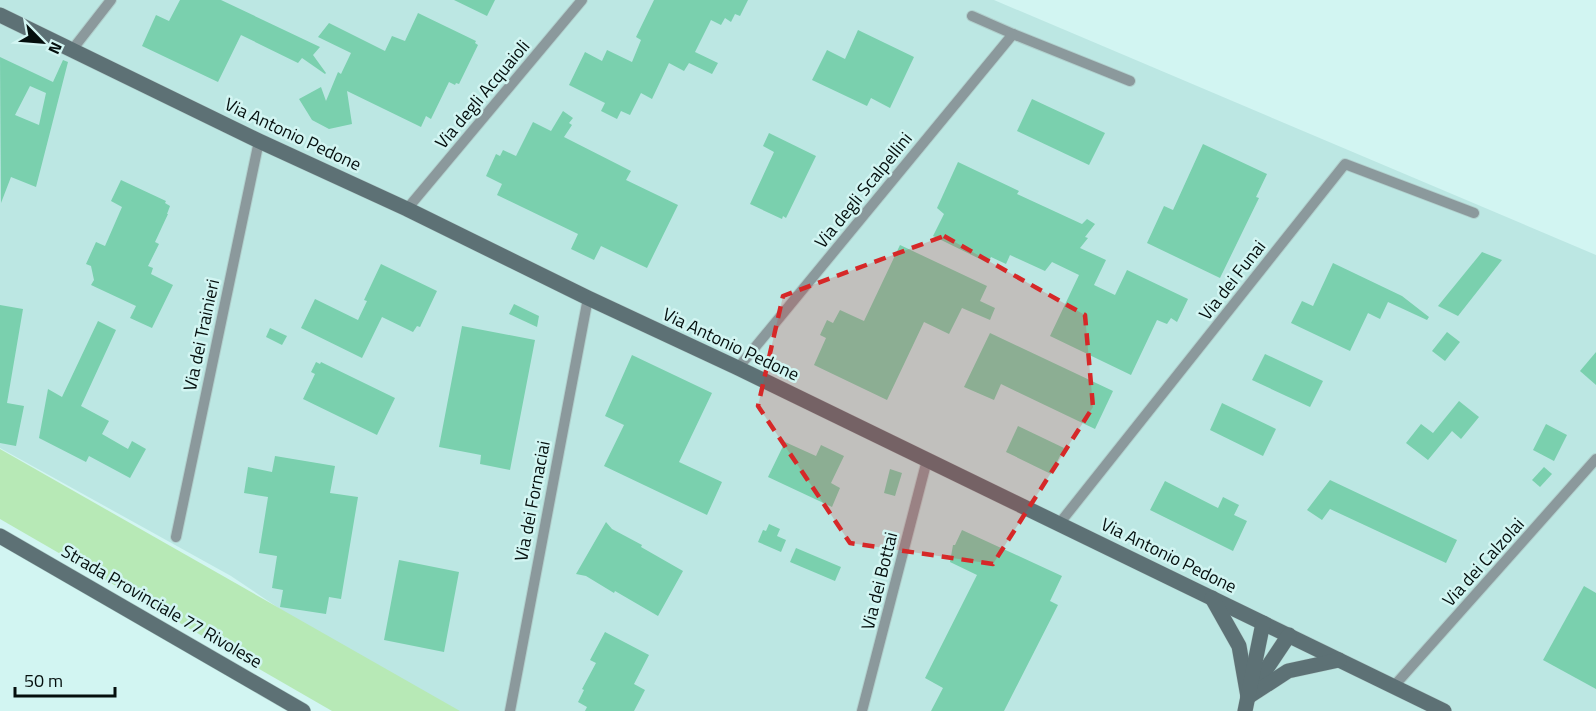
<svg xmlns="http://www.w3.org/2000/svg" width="1596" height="711" viewBox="0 0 1596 711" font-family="'Titillium Web',sans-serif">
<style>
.built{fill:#bce7e3}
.green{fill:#b7e9b6}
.building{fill:#7ad0ae;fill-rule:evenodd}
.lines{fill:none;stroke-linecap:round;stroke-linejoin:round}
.street-casing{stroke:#b1d0cd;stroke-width:12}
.secondary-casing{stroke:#b1d0cd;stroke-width:16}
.street{stroke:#8b999c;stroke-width:10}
.secondary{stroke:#5d7175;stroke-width:15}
.marked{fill:#d62828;fill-opacity:0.2;stroke:#d62828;stroke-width:4.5;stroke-dasharray:12 8;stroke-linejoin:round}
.labels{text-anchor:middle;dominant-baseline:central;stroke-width:5;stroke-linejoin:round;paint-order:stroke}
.street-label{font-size:18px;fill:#040e0d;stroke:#d2f5f2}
</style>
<rect width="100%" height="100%" fill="#d2f5f2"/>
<polygon class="built" points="0,0 994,0 1596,255 1596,711 432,711 231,576 0,448"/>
<polygon class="green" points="0,449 460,711 332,711 0,519"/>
<g class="building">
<polygon points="180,0 221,0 320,47 313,55 326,73 325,74 302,58 298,63 241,35 218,82 142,46 156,15 169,21"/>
<polygon points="454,0 495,0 487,16"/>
<polygon points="654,0 748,0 740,16 735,14 731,22 725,18 721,25 711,20 695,52 718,63 712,74 689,63 684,71 669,63 652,99 641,93 630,115 621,111 617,119 601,111 605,103 569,85 585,52 602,61 607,50 632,62 641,40 636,37"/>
<polygon points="418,13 476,41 475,43 478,45 459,84 456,83 455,85 449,82 431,119 426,116 421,127 347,91 352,124 329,129 312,120 299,99 321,87 326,101 338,72 341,74 351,53 318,37 329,23 385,51 392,36 405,41"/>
<polygon points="858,30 914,57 890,108 871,98 867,106 812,80 827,50 845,59"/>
<path d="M0,57L53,82L63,60L68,62L36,187L11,177L1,203ZM30,86L46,93L39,125L15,115Z"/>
<polygon points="1032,99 1105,133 1089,165 1017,131"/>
<polygon points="563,111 573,118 569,123 572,125 564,137 631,171 626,180 678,205 647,268 601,246 594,260 571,249 578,234 497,195 502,184 486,176 496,154 500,156 503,150 516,156 533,122 551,131"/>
<polygon points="769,133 816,156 786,218 783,216 782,219 750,204 774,152 763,146"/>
<polygon points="1203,144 1267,174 1256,197 1259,198 1220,278 1147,243 1164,206 1173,210"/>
<polygon points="958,162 1019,191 1017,194 1082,224 1087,219 1095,224 1085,237 1088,238 1080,248 1106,260 1094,285 1115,295 1127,270 1188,299 1177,322 1171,318 1167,324 1157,320 1131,375 1050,336 1079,275 1052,262 1045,271 1010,255 1006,264 991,257 988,263 933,236 944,214 937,208"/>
<polygon points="121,180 166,201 165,203 170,206 167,214 168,214 155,242 159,244 148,266 153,268 151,274 173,285 152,328 130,318 136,306 91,285 94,280 91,266 86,264 96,242 105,246 122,207 111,201"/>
<polygon points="900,245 987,286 980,301 995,308 990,320 962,308 949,334 924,322 887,400 814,365 826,338 820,335 827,320 833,323 840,310 864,321"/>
<polygon points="1482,252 1502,260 1458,316 1438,306"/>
<polygon points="1333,263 1402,296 1429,317 1427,320 1388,302 1380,319 1368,313 1350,351 1291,323 1302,301 1313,306"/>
<polygon points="381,264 437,291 420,327 417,326 413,332 382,317 362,358 301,328 315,299 358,320 367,301 364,300"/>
<polygon points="514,304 539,316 537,327 509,314"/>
<polygon points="0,305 23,309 7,403 24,406 16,446 0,443"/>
<polygon points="98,321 116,330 81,406 109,421 102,434 128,449 132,441 146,449 130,478 89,456 86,462 39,438 48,389 62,397"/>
<polygon points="462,326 535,340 510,470 480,464 481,455 439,447"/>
<polygon points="270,328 287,336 282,345 266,337"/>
<polygon points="1447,332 1460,342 1445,361 1432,351"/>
<polygon points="990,333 1113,391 1095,429 1001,384 994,400 964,387"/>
<polygon points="1596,352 1596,385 1580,371"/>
<polygon points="1265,354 1323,381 1310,407 1252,380"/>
<polygon points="632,355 712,393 679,462 722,482 707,515 604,466 624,425 605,416"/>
<polygon points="316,362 320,364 321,362 395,398 377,435 303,399 315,374 311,372"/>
<polygon points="1459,401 1479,417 1461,439 1452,431 1428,460 1406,443 1421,424 1433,433"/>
<polygon points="1222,403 1276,429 1263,456 1210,430"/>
<polygon points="1546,424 1567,435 1554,461 1533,450"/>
<polygon points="1018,426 1064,448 1051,474 1006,452"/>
<polygon points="785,442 816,456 821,445 844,456 831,483 840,488 832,507 768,477"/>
<polygon points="275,456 335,466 330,493 358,497 341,599 329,597 326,614 280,607 283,590 272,588 277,556 259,553 268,497 244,493 248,467 272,472"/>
<polygon points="1544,467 1552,474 1540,487 1532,480"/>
<polygon points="890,469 902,473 895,496 884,493"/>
<polygon points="1330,480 1457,540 1446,563 1330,509 1322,520 1307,510"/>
<polygon points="1165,481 1218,508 1223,497 1239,505 1234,515 1247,521 1233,551 1150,510"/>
<polygon points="606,522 612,529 642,545 641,547 683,571 658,616 615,591 614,593 586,576 576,574"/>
<polygon points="769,524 780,529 777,536 786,540 781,552 758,542 763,530 766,531"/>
<polygon points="962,530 1062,576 1050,601 1058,605 1004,711 931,711 943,688 925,678 977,575 950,562 953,545 955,545"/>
<polygon points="796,548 841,567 835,581 790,562"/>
<polygon points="399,560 459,572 444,652 384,640"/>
<polygon points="1584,586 1596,593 1596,689 1543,660"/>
<polygon points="605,632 649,655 634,684 645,690 634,711 585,711 587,707 578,702 584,690 582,689 596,663 590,660"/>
</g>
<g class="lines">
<g class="street-casing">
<g id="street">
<polyline points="972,16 1013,34"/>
<polyline points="72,50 111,0"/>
<polyline points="407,209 582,0"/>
<polyline points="738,368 1013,34 1130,81"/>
<polyline points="1059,524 1345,164 1474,213"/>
<polyline points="176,537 259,141"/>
<polyline points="1394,686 1596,459"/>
<polyline points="510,711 588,298"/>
<polyline points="862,711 927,460"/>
</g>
</g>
<g class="secondary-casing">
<g id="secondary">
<polyline points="0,15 259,141 407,209 588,298 738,368 1444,711"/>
<polyline points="0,536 303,711"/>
<polyline points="1212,598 1239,646 1248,697"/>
<polyline points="1253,689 1289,635"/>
<polyline points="1248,697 1288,671 1339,660"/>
<polyline points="1245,711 1263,623"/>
</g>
</g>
<use href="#street" class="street"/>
<use href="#secondary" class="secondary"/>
</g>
<path class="marked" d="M944,236L1085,315L1093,407L993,564L850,543L758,406L783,296Z"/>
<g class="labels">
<g class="street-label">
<text transform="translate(482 94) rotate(-50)">Via degli Acquaioli</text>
<text transform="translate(293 134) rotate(25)">Via Antonio Pedone</text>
<text transform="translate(863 190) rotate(-51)">Via degli Scalpellini</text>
<text transform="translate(1232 280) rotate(-52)">Via dei Funai</text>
<text transform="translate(201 335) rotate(-78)">Via dei Trainieri</text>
<text transform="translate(731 344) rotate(25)">Via Antonio Pedone</text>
<text transform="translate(532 501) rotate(-79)">Via dei Fornaciai</text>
<text transform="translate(1169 555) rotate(26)">Via Antonio Pedone</text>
<text transform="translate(1483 562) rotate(-48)">Via dei Calzolai</text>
<text transform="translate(879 581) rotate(-76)">Via dei Bottai</text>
<text transform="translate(162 606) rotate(30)">Strada Provinciale 77 Rivolese</text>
</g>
</g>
<g transform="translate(42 42) rotate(115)" stroke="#d2f5f2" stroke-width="4.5" paint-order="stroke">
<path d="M0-4.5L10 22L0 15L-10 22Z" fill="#040e0d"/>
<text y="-9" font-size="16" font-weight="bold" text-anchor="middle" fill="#040e0d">N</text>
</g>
<path d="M15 687v9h100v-9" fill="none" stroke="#040e0d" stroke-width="3"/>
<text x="24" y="687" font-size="18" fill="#040e0d" stroke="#d2f5f2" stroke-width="4.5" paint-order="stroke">50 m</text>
</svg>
